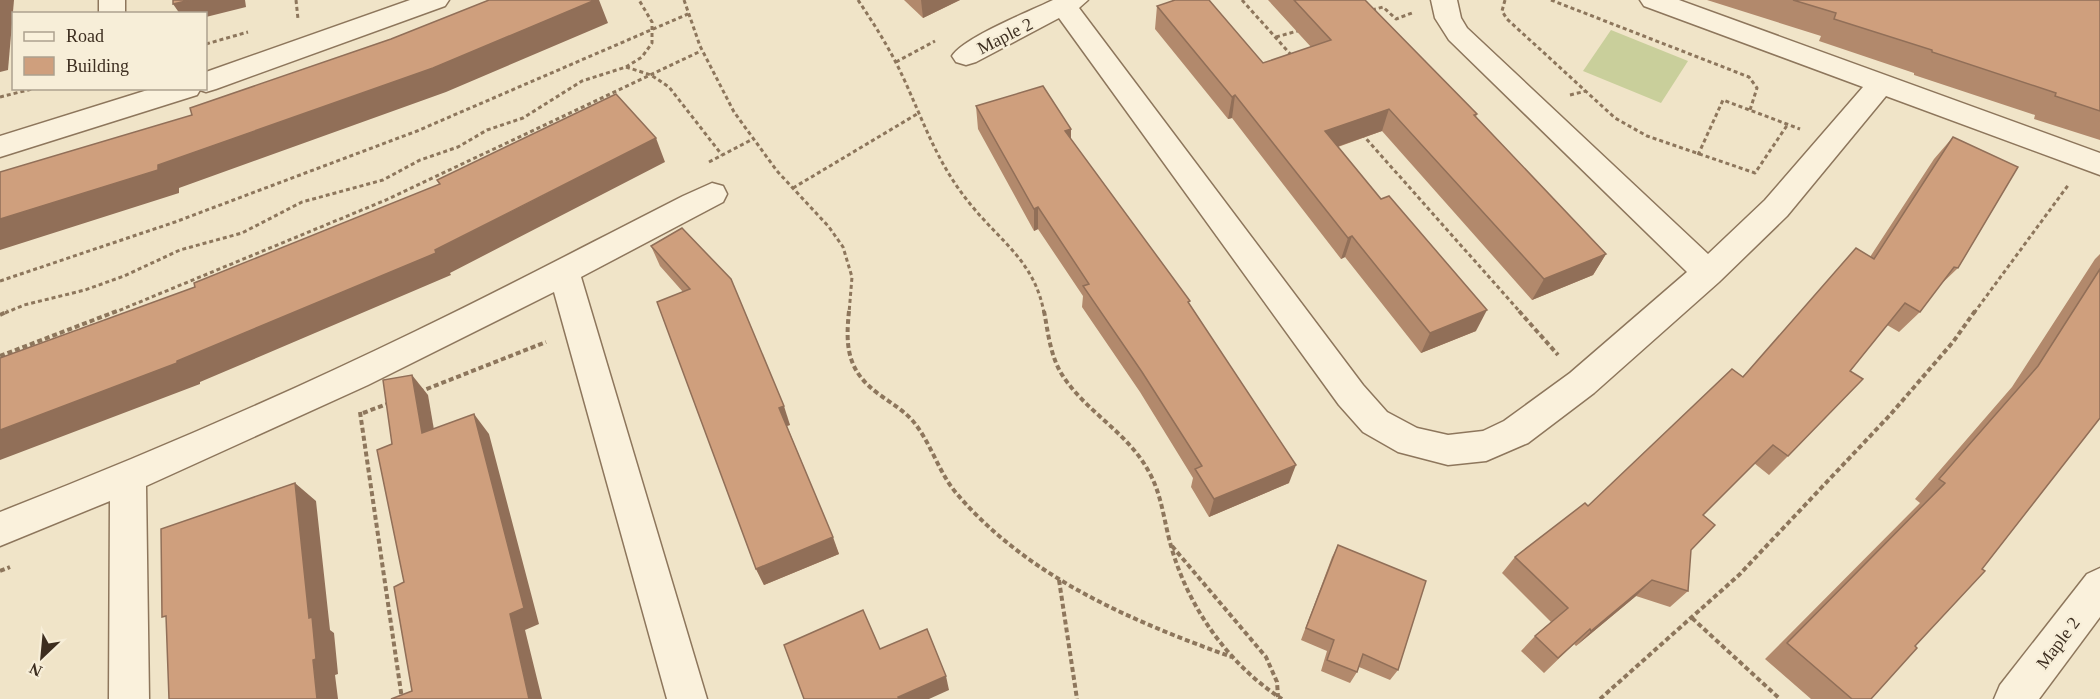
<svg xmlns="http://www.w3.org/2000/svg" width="2100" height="699" viewBox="0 0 2100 699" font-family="Georgia,serif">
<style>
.green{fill:#c9cf9b}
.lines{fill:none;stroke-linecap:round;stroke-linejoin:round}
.minor-casing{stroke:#8d765c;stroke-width:3}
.path-far1{stroke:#8d765c;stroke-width:3;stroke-dasharray:4 3;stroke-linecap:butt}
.path{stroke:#8d765c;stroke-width:4;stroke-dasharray:5 3;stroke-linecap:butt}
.minor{fill:#faf1dc;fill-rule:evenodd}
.wall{fill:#b2896c}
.shaded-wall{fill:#916f58}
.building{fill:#cf9f7d;stroke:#916f58;stroke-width:1.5}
.labels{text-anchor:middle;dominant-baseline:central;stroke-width:4.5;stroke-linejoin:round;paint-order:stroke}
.street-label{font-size:18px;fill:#3d2e20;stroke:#f7eed8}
</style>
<rect width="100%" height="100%" fill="#f0e4c8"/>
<polygon class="green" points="1611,30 1688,61 1661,103 1583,71"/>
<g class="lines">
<g class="minor-casing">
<g id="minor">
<rect x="99" y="0" width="26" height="14"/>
<polygon points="410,0 449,0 445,6 216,89 206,92 200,90 197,95 0,157 0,136 154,88 206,88 206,72"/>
<path d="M1053,0H1088L1079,8L1363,385L1387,412L1417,428L1448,435L1483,431L1504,421L1570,373L1687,272L1449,40L1435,18L1431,0H1457L1461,18L1467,28L1708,254L1765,200L1863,87L1644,6L1640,0H1679L2100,153V175L1886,96L1787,216L1719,282L1594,393L1528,443L1486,461L1448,465L1398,452L1363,432L1339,405L1059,18L976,62L966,65L956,62L952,56C964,37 1031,11 1053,0Z"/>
<path d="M712,183L723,186L727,194L723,202L581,277L707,699H667L554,292L368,385L146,486L149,699H109L110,501L0,546V512C141,457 280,397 416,331C506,288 594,241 683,196Z"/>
<polygon points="2100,568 2100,617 2039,699 1994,699 2000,685 2087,574"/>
</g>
</g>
<g class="path-far1">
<polyline points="296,0 298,19"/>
<polyline points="684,0 700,46 734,112 777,171 829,227 843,247 852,277 849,313"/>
<path d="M858,0C874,24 890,49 902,75C924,122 937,164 971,205C1001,242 1035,262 1044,313"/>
<polyline points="1242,0 1293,57"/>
<polyline points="1505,0 1502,11 1507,19 1615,118 1647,136 1755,173 1788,124"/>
<polyline points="1551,0 1749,77 1757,88 1750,110"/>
<polyline points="1372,10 1383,7 1396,19 1412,13"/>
<polyline points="1276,37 1301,30"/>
<polyline points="206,44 248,32"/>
<polyline points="896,62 935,41"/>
<polyline points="626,67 651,75 669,87 722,155"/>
<polyline points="1570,95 1586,91"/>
<polyline points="0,97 36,88"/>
<polyline points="1362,134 1521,313"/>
<polyline points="1698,155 1723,100 1800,129"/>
<polyline points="709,162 753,139"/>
<polyline points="793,188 917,114"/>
<polyline points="0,281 175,222 417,131 688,14"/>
<polyline points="5,313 24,305 85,290 124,276 180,250 242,233 302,202 383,180 420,160 458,147 487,130 523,118 582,81 626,67 642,57 652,43 652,22 639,0"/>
<polyline points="113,313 386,200 701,51"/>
<polyline points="1974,313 2069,184"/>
</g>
<g class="path">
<path d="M849,311C845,349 848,372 880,395C891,403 903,410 912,420C931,442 938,472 957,494C1028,577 1131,621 1232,657"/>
<path d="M1044,311C1048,332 1050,354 1061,373C1084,411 1128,432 1149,472C1162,495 1164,522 1171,546C1188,607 1228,664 1282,699"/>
<polyline points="1519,311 1558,355"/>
<polyline points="0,315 8,311"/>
<polyline points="0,356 117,311"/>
<polyline points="419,392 546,342"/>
<polyline points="360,412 402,699"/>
<polyline points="363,413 390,403"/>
<polyline points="1172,546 1266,657 1277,682 1278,697"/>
<polyline points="0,571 10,567"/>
<polyline points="1059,580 1077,699"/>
<polyline points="1692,618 1780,699"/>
<polyline points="1600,699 1739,575 1890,415 1953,342 1975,311"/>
</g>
<use href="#minor" class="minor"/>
</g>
<g class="wall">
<polygon points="904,0 960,0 923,18"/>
<polygon points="1268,0 1365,0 1477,114 1476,117 1606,254 1593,275 1532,300 1382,131 1338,147 1476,331 1421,353 1345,257 1341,259 1232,118 1228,119 1155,29 1157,6 1263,63 1311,47"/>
<polygon points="1707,0 2100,0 2100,140 2034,119 2035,115 1914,75 1914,73 1819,41 1821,36"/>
<polygon points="976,106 1071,129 1071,139 1190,305 1289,483 1209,517 1191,487 1193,478 1140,392 1082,307 1083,296 1038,229 1034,231 978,129"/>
<polygon points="1953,137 1958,268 1937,288 1920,312 1899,332 1887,325 1850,371 1788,456 1769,475 1754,463 1703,515 1691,550 1688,591 1670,607 1636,596 1576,646 1574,644 1544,673 1521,651 1535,636 1551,622 1502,573 1515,557 1588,506 1743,376 1870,257 1934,159"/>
<polygon points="682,228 790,425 787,426 839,554 764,585 756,569 683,292 660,266 651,246"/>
<polygon points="2100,254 2100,418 1871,699 1811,699 1765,659 1920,503 1915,499 2012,387 2095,259"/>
<polygon points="1338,545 1398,670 1390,680 1359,667 1357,672 1350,683 1321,671 1327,651 1301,640 1332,557"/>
</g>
<g class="shaded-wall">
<polygon points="0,0 14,0 8,70 0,72"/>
<polygon points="190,0 245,0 246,7 206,17 206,14 180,14 173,4"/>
<polygon points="595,0 599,0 608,23 446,92 179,188 179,193 0,250 0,219 158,165"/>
<polygon points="921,0 960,0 923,18"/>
<polygon points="1235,95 1232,118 1228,119 1232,97"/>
<polygon points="1389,109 1382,131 1319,153 1325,131"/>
<polygon points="1071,129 1071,152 1065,131"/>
<polygon points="656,138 665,162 450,273 451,275 200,382 200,384 0,460 0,430 177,361 435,250"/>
<polygon points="1038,207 1038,229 1034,231 1034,209"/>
<polygon points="1352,236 1345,257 1341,259 1348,238"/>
<polygon points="1606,254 1593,275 1532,300 1544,279"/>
<polygon points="1487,310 1476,331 1421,353 1430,333"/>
<polygon points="412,375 428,395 438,453 422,433"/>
<polygon points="784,406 790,425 786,426 779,408"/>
<polygon points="474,414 489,434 539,624 525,630 542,699 529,699 510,614"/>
<polygon points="1296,465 1289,483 1209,517 1214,499"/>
<polygon points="295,483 316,501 330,630 334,633 338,674 335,675 338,699 317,699"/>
<polygon points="833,537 839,554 764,585 756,569"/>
<polygon points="1652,580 1636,596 1576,646 1591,631"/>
<polygon points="946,676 949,690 929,699 899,699 898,697"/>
</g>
<g class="building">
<polygon points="173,0 190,0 173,4"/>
<polygon points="489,0 595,0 433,68 158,165 158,170 0,219 0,172 192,115 190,108 391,39"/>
<polygon points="1175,0 1209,0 1263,63 1331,40 1294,0 1365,0 1477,114 1474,115 1606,254 1544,279 1389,109 1325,131 1381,199 1389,196 1487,310 1430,333 1352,236 1348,238 1235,95 1232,97 1157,6"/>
<polygon points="1793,0 2100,0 2100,111 2055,96 2056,93 1932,52 1932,50 1834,19 1836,13"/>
<polygon points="1043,86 1071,129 1065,131 1190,301 1188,302 1296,465 1214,499 1195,469 1202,466 1142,372 1083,286 1089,284 1038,207 1034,209 976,106"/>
<polygon points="616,94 656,138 435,250 436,253 177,361 177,363 0,430 0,358 195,287 194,283 440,184 437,180"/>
<polygon points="1953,137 2018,167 1958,268 1954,267 1920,312 1905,303 1850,371 1863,379 1788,456 1773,445 1703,515 1715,525 1691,550 1688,591 1652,580 1591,631 1590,629 1558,658 1535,636 1568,608 1515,557 1585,503 1588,506 1732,369 1743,377 1856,248 1874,259"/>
<polygon points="682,228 731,279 784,406 779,408 833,537 756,569 657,302 690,289 651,246"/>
<polygon points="2100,269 2100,418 1982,569 1985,571 1915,646 1917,648 1871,699 1852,699 1787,643 1945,483 1939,479 2038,366"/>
<polygon points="412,375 422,433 474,414 524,608 510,614 529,699 391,699 412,691 394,587 404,582 377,450 392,444 383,380"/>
<polygon points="295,483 309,618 312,617 316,659 313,660 317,699 169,699 166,616 162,617 161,529"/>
<polygon points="1338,545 1426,581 1398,670 1363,654 1357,672 1327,660 1334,640 1306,628"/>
<polygon points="863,610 880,649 927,629 946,676 898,697 899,699 804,699 784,645"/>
</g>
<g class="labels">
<g class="street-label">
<text transform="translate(1005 36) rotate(-27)">Maple 2</text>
<text transform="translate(2058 643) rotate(-53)">Maple 2</text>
</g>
</g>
<rect x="12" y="12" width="195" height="78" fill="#f7eed8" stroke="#ada18e" stroke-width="1.5"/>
<rect x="24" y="32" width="30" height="9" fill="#faf1dc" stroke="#ada18e" stroke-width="1.5"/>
<text x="66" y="42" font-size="18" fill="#3d2e20">Road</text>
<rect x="24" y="57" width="30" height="18" fill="#cf9f7d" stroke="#ada18e" stroke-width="1.5"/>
<text x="66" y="72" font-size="18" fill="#3d2e20">Building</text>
<g transform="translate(42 657) rotate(206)" stroke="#f7eed8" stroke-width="4.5" paint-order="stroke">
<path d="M0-4.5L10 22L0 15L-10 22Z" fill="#3d2e20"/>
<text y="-9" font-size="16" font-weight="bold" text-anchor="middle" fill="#3d2e20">N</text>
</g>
</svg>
